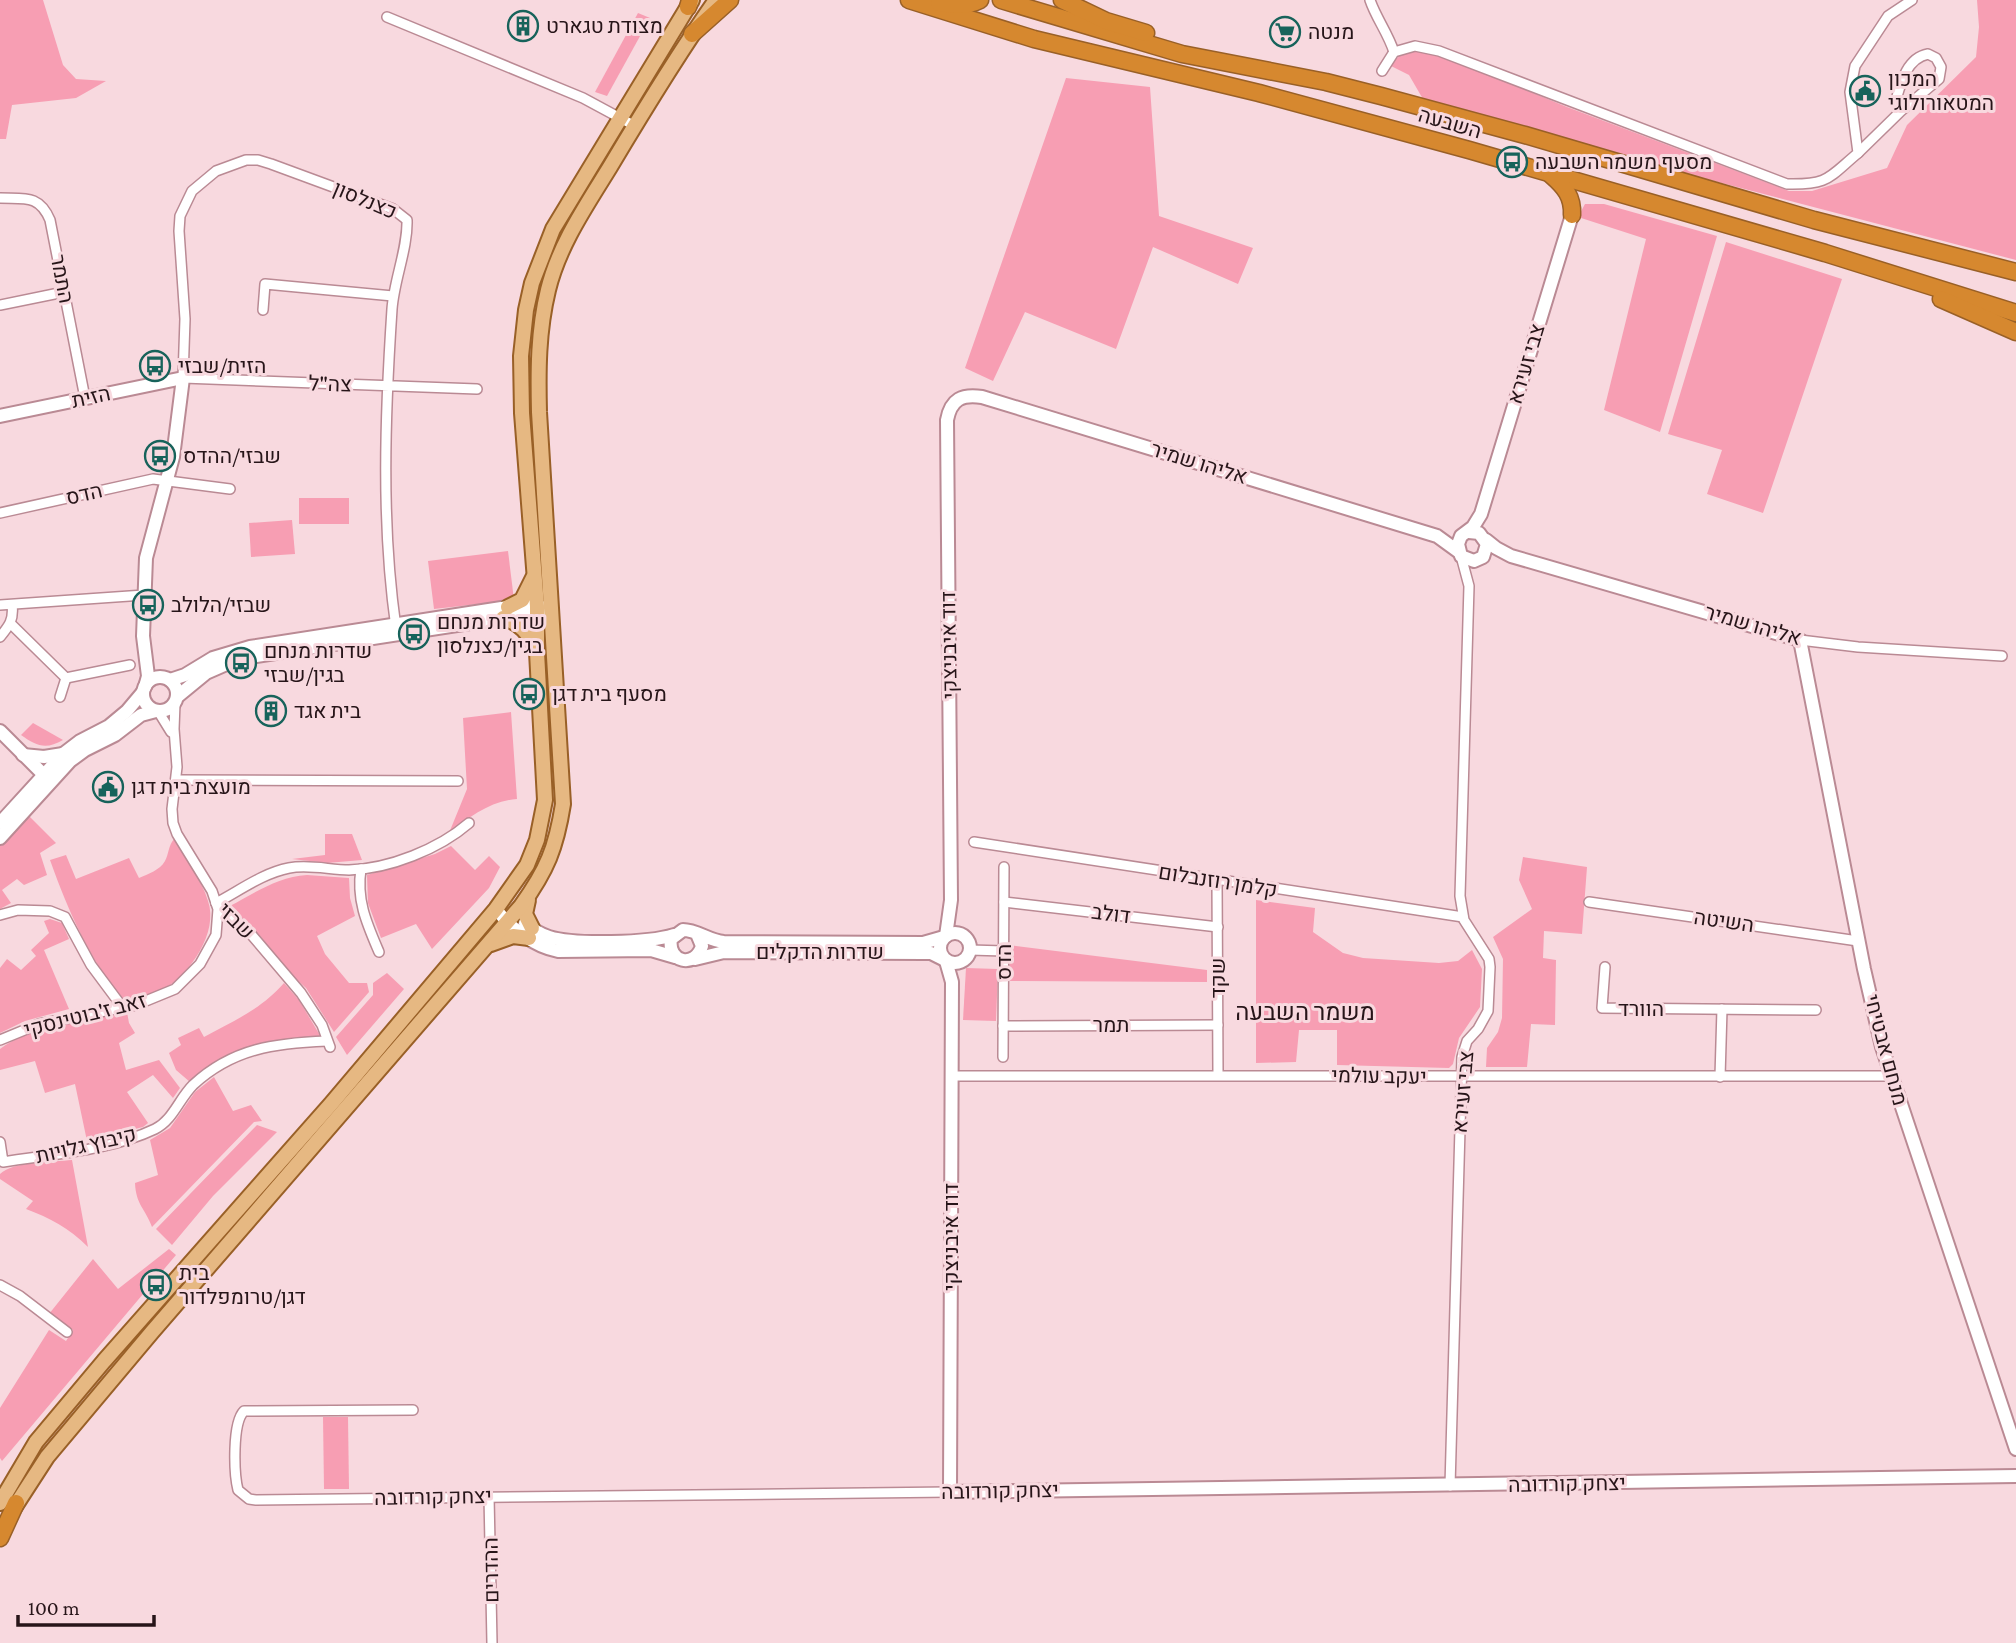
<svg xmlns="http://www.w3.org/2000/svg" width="2016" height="1643" viewBox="0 0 2016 1643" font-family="'Crimson Pro',Heebo,serif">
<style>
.green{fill:#f79eb3}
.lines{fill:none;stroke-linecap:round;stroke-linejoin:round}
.street-casing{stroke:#ba8a94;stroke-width:12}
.secondary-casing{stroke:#ba8a94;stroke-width:16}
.primary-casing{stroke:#996027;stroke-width:18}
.highway-casing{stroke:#996027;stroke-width:19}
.street{stroke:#fff;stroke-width:9}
.secondary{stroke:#fff;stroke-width:12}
.primary{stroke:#e6b882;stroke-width:14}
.highway{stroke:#d6882f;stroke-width:16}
.labels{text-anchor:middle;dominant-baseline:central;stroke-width:6;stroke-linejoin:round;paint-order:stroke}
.poi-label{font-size:21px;fill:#271519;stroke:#f8d9df;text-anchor:start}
.street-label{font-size:21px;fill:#271519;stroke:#f8d9df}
.quarter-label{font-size:24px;fill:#271519;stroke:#f8d9df}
</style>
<rect width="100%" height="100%" fill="#f8d9df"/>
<g class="green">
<polygon points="0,0 43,0 63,65 76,79 106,81 76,98 12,105 6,139 0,139"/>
<path d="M1977,0H2016V260L1427,106L1409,75L1391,66C1404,46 1416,49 1437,53L1567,107L1789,191H1812L1887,168L1907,125L1976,57L1979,27Z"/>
<polygon points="638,13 650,18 607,96 595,92"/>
<polygon points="1066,78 1150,87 1159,216 1253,248 1238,284 1153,247 1116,349 1025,312 993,381 965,368"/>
<polygon points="1585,204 1604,204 1717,236 1660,432 1604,410 1646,239 1578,217"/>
<polygon points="1726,242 1842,279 1763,513 1707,494 1722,450 1668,434"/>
<rect x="299" y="498" width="50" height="26"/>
<polygon points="292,520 295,554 251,557 249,523"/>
<polygon points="508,551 514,600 434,609 428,561"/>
<path d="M511,712L517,799C490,801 470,817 449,833L467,789L463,718Z"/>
<path d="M33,723L63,740C46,750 36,746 21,735Z"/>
<polygon points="27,814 56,843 40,853 47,875 24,885 17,879 2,890 11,903 0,909 0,845"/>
<polygon points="325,834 352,834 362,860 327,863 292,859 325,855"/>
<path d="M174,839C185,858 202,880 208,901C219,932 190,974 164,989C152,996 136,999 123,1003C88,954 70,916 50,860L66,855L76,879L129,858L139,878C148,874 160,870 165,861C169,854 168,846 174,839Z"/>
<polygon points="451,846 475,870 489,856 500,867 489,888 432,949 416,924 381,938 368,903 367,875 435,854"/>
<polygon points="1523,857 1587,867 1582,934 1544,931 1543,958 1556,960 1555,1025 1531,1024 1527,1067 1486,1067 1487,1048 1498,1032 1502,1018 1503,959 1493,937 1532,909 1519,880"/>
<path d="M307,875L349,878L350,898L355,916L317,936L325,954L349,983H367L369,992L334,1032L306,988L285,969L262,938L230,906C256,892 278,877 307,875Z"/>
<polygon points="1256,900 1315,908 1313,932 1343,953 1363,958 1439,963 1458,961 1472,950 1482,969 1480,1007 1459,1038 1453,1064 1449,1068 1337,1065 1337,1030 1299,1030 1296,1062 1256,1063"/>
<polygon points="50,919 62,923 69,939 44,950 69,1009 25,1021 0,1033 0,968 7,959 21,970 36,956 31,950 49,933 44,921"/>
<polygon points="1009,945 1207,970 1207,982 1010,981"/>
<polygon points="966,968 998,969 996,1021 963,1020"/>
<polygon points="387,973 404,989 347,1055 336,1037 373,995 373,983"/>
<path d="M284,983L299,1000L321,1037C271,1041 230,1050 190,1082L176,1070L169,1053L181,1045L178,1038L199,1028L204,1037C235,1020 260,1010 284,983Z"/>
<path d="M127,1012L129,1023L135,1033L119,1043L126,1070L159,1060L180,1088L173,1098L153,1075L127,1092L148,1123L143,1127L87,1141L75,1084L45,1093L35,1061L0,1070V1049C36,1023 85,1021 127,1012Z"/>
<path d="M214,1077L233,1111L251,1105L262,1121L254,1122L152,1227C145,1208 136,1205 135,1183L158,1175L150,1140L170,1128L195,1092Z"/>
<polygon points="257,1125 277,1132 213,1196 172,1245 156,1229"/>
<path d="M72,1160L88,1247C69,1228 50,1218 26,1209L33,1201L0,1179V1174C14,1161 53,1162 72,1160Z"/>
<polygon points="169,1249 176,1255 2,1461 0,1458 0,1408 49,1330 66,1341 73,1330 49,1314 93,1259 118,1289"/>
<polygon points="323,1417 348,1417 349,1489 324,1489"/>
</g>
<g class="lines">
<g class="street-casing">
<g id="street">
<path d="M1370,0C1376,18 1388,33 1394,52"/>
<polyline points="387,17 583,98 635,126"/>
<path d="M1382,71L1394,52L1415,46L1439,51L1787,184C1829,185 1828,178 1858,153L1850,92L1855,66L1888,16L1912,0"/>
<path d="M1858,153L1901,111L1939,79L1941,67L1936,58L1928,54C1907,58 1901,82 1896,100L1901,111"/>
<path d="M0,198C24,199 39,194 50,220L85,398"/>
<polyline points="0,305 64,292"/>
<polyline points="263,310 265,284 393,296"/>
<polyline points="0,513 153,479 230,489"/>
<polyline points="0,605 144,595"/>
<polyline points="11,624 66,678 130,665"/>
<path d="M396,628C381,523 385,415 392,309C394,280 408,248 407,220L393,209L271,164L258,160H246L216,171L192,191L180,216L179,231L185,319L183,378L477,389"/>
<path d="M0,637C9,626 14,620 12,605"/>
<polyline points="1800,640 1858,647 2002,656"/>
<polyline points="60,697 66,678"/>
<polyline points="175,703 174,729 177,767 172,809 173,823 177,834 212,891 216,903 250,933 301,993 322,1025 330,1047"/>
<polyline points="158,711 171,732"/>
<polyline points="176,780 458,781"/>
<polyline points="974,842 1463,917"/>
<path d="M361,869C356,900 367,924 379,952"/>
<polyline points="1217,881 1218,1074"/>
<polyline points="1004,902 1218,927"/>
<polyline points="1589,902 1858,941"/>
<path d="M216,903C239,891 263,873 289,868C309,864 330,870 349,870C389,869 439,849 469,823"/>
<polyline points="0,915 18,910 50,911 65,917 91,965 123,1008"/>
<polyline points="970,950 1004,951"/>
<polyline points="1605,967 1602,1008 1816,1010"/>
<polyline points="1003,1026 1218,1025"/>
<polyline points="0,1040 39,1024 136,1005 175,989 200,964 216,935 218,909 216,903"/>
<polyline points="1003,1057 1004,867"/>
<polyline points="951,1076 1890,1076"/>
<polyline points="1720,1077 1722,1009"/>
<path d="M0,1142L3,1162C52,1154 109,1151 155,1129C173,1120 179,1099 193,1085C233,1048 276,1043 327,1041"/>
<polyline points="0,1285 20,1296 67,1332"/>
<path d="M413,1410L244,1411C232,1423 234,1474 238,1490L249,1499L256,1500L950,1492"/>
<polyline points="1450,1486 1462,1057 1467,1041 1478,1029 1488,1011 1490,967 1489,959 1464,920 1460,896 1469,586 1461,556"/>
<polyline points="489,1496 492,1643"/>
</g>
</g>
<g class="secondary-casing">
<g id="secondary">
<polyline points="0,416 183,378 173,457 146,558 143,636 148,676 145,687"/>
<polyline points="1469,532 1479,533 1487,544 1483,557 1474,561 1461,556 1458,544 1461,536 1473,527 1481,514 1572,215"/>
<polyline points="1486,540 1496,548 1511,556 1800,640 1864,969 1882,1047 2016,1449"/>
<circle cx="160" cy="694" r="17"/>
<polyline points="170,680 185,675 213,658 250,647 508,607 534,606 546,608"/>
<polyline points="178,696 206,673 238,659 509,617 536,615 544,612"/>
<polyline points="0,731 49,780"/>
<polyline points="23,755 44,757 63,754"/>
<polyline points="0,823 63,754 80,741 109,726 127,711 143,692"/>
<polyline points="0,838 70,761 85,750 115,735 141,715 156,711"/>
<path d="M496,909C511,929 534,946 558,951L651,950L675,957"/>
<path d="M525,923C532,929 540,934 549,937C574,945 649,943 674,935"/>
<circle cx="955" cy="948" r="15"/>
<path d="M697,934L702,946C695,969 667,962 671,939L683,930C697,930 709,941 724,942L923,943L944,937"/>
<path d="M946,936L951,900L947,420C951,399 962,394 982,397L1437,536L1459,552"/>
<polyline points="695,959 724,952 924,953 931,953 945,960"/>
<polyline points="946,961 952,982 950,1492 2016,1476"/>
</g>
</g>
<g class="primary-casing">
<g id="primary">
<polyline points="508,607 522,600 533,578"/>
<path d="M503,618C521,623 528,633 536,649"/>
<polyline points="528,900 525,914 532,928"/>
<polyline points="491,944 513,936 529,938"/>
<polyline points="0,1503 36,1442 104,1361 331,1104 496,909 527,865 537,840 545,800 537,652 537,606 522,413 521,356 526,310 532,283 553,229 692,0"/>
<path d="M12,1511L47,1457L152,1332L521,906C547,870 556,848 563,804L539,412C538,371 538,331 548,290C559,245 586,206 610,167C644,110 678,54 716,0"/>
</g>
</g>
<g class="highway-casing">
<g id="highway">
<polyline points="909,0 1034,39 1259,93 1469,150 1825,253 2016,313"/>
<polyline points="1001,0 1182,54 1326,82 1381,96 1525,135 1814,220 2016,272"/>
<polyline points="1062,0 1106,21 1146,33"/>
<path d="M939,3C954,5 966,7 980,0"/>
<polyline points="688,7 690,0"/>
<polyline points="692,34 730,0"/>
<path d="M1551,175C1565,187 1573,197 1572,215"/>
<polyline points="1941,299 2016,332"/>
<polyline points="0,1538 16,1503"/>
</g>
</g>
<use href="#street" class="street"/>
<use href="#secondary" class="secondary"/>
<use href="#primary" class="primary"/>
<use href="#highway" class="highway"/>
</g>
<defs>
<g id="building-ring" transform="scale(1.575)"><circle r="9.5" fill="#f8d9df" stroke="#17635b" stroke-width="1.5"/><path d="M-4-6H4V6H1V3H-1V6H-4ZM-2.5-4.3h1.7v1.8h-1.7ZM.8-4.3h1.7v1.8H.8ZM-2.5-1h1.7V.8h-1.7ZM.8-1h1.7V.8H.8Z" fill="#17635b"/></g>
<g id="supermarket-ring" transform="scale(1.575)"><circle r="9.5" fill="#f8d9df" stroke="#17635b" stroke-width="1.5"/><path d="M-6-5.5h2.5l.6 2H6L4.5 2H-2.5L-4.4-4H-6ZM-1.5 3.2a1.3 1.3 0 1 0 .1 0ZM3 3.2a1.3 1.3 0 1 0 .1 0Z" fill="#17635b"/></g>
<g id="civic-ring" transform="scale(1.575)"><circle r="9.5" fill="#f8d9df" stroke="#17635b" stroke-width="1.5"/><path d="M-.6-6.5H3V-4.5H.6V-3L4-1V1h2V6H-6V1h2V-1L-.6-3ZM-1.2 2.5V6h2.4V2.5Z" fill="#17635b"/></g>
<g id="bus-ring" transform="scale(1.575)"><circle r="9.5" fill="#f8d9df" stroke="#17635b" stroke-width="1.5"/><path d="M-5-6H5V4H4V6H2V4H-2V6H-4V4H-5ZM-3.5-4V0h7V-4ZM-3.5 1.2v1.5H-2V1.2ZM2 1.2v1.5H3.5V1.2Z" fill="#17635b"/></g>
</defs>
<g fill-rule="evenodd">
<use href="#building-ring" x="523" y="26"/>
<use href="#supermarket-ring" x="1285" y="32"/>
<use href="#civic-ring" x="1865" y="91"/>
<use href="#bus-ring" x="1512" y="162"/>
<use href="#bus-ring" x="155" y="366"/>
<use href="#bus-ring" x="160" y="456"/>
<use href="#bus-ring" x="148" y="605"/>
<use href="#bus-ring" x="414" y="634"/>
<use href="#bus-ring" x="241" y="663"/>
<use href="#bus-ring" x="529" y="694"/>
<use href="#building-ring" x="271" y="711"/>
<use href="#civic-ring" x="108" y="787"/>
<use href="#bus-ring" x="156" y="1285"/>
</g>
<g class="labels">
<g class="poi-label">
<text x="546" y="26">מצודת טגארט</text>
<text x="1308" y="32">מנטה</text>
<text x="1888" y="79">המכון<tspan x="1888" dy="24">המטאורולוגי</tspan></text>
<text x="1535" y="162">מסעף משמר השבעה</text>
<text x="178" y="366">הזית/שבזי</text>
<text x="183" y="456">שבזי/ההדס</text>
<text x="171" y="605">שבזי/הלולב</text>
<text x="437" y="622">שדרות מנחם<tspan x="437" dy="24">בגין/כצנלסון</tspan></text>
<text x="264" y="651">שדרות מנחם<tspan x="264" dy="24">בגין/שבזי</tspan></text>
<text x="552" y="694">מסעף בית דגן</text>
<text x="294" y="711">בית אגד</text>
<text x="131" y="787">מועצת בית דגן</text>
<text x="179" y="1273">בית<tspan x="179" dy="24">דגן/טרומפלדור</tspan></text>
</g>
<g class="street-label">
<text transform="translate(1450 123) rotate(16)">השבעה</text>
<text transform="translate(365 200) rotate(23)">כצנלסון</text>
<text transform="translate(62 279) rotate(79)">התמר</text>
<text transform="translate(1526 364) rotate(-73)">צבי זעירא</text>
<text transform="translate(330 384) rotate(2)">צה"ל</text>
<text transform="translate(91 397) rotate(-12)">הזית</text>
<text transform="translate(1199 463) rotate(17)">אליהו שמיר</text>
<text transform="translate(84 494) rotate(-13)">הדס</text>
<text transform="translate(1753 625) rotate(16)">אליהו שמיר</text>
<text transform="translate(949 645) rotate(-91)">דוד איבניצקי</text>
<text transform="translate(1218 881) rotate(9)">קלמן רוזנבלום</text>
<text transform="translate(1111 914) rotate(7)">דולב</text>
<text transform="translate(236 921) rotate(45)">שבזי</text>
<text transform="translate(1724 921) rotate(8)">השיטה</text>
<text x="820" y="952">שדרות הדקלים</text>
<text transform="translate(1004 962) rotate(-90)">הדס</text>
<text transform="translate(1218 978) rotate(-90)">שקד</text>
<text x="1641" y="1009">הוורד</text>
<text transform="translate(85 1015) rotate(-14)">זאב ז'בוטינסקי</text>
<text x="1111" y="1025">תמר</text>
<text transform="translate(1886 1050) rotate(75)">מנחם אבטיחי</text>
<text transform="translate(1379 1076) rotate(1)">יעקב עולמי</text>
<text transform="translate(1463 1092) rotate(-85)">צבי זעירא</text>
<text transform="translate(86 1145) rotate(-13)">קיבוץ גלויות</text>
<text transform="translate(951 1237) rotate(-90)">דוד איבניצקי</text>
<text transform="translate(1567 1484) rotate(-1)">יצחק קורדובה</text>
<text transform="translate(1000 1491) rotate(-1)">יצחק קורדובה</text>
<text transform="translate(433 1497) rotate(-1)">יצחק קורדובה</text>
<text transform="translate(491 1570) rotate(-91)">ההדרים</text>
</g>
<g class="quarter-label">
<text x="1305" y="1011">משמר השבעה</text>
</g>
</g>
<path d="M18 1615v10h136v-10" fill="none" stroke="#271519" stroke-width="3.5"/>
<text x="28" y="1615" font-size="21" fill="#271519" stroke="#f8d9df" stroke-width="5" paint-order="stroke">100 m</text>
</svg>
